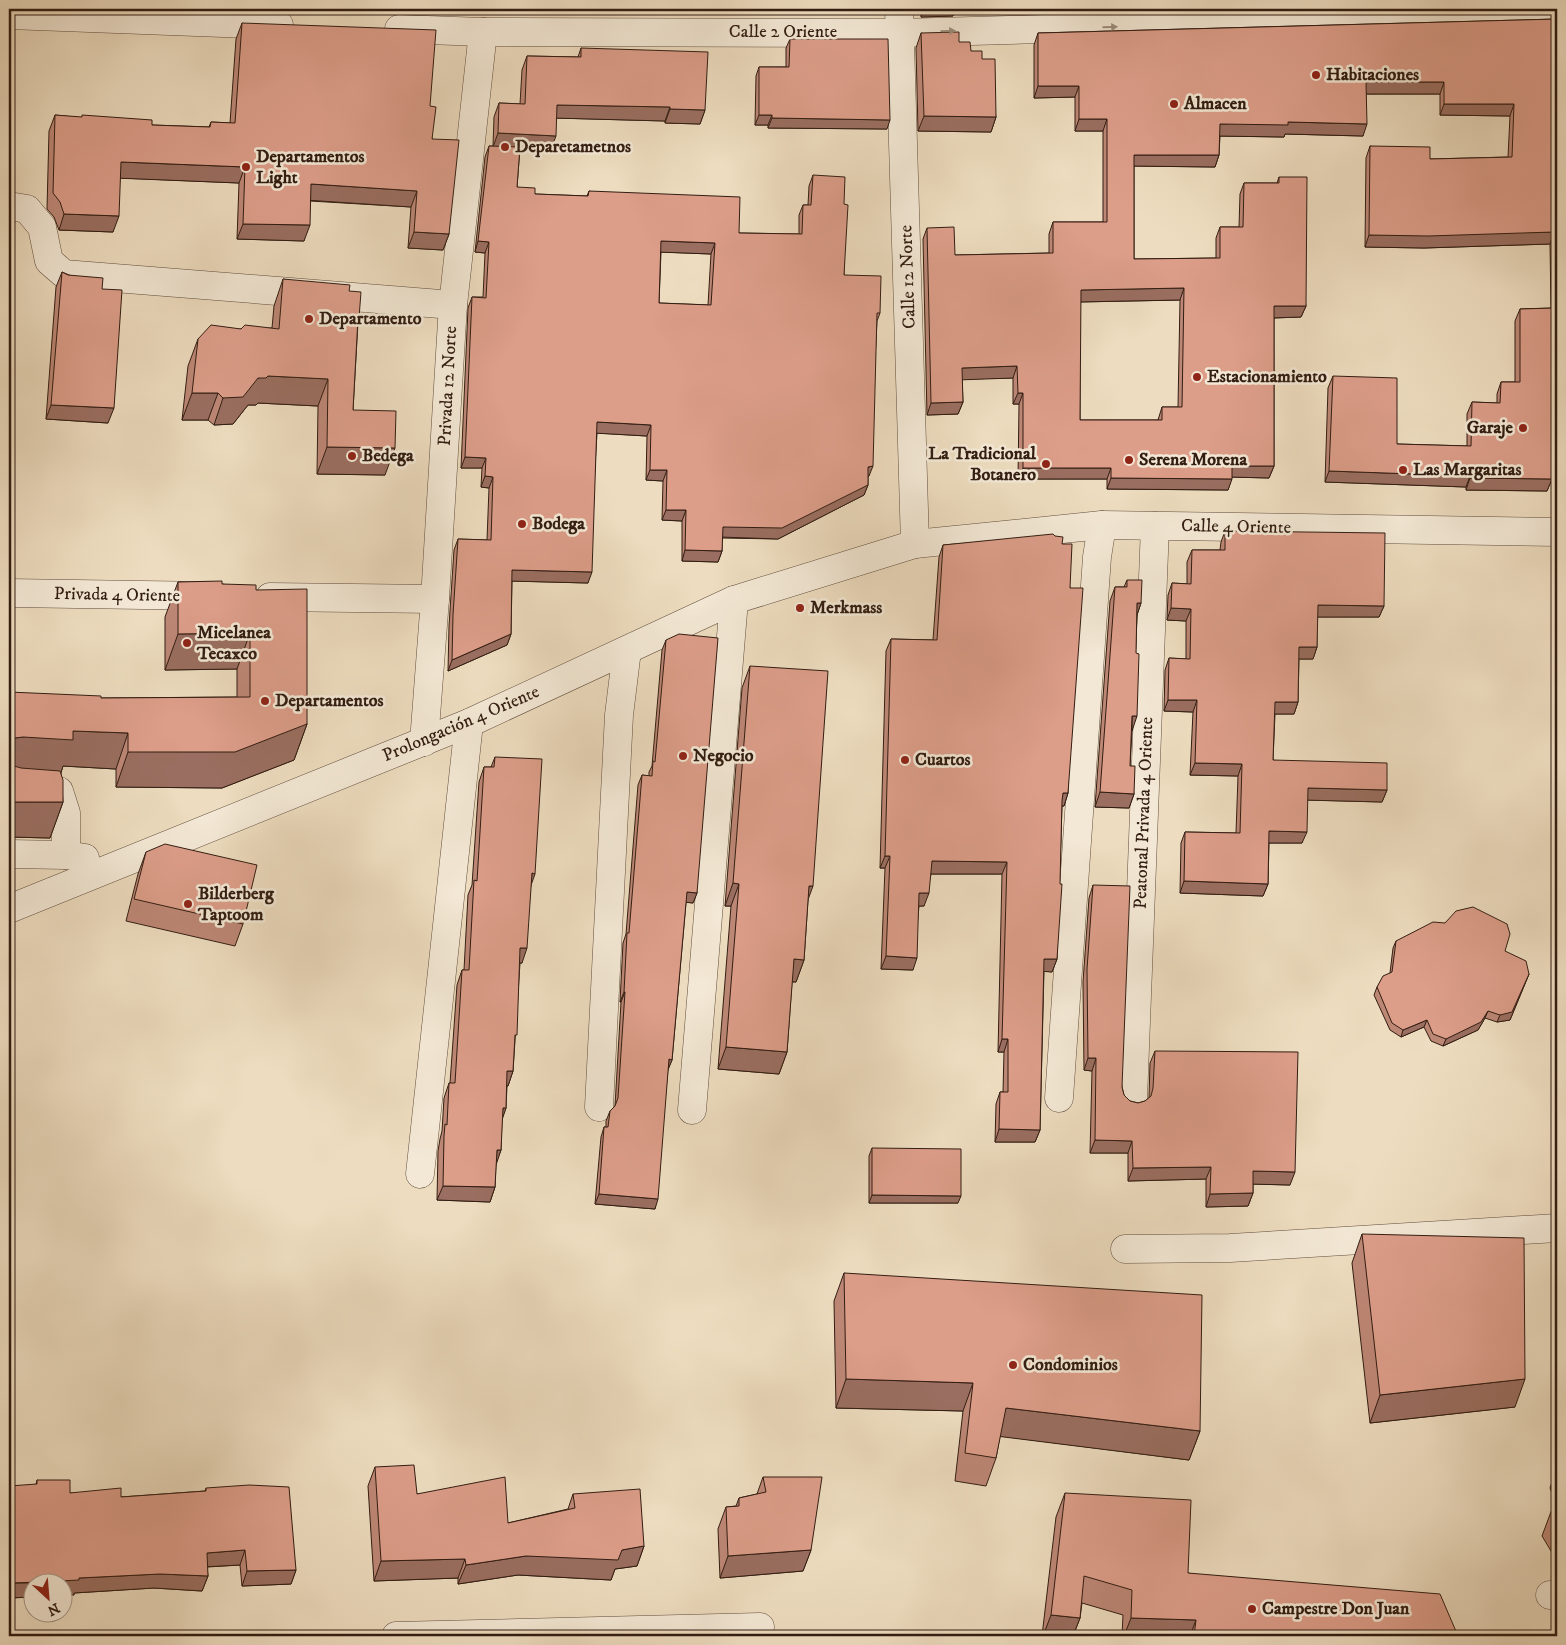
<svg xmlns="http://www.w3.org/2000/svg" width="1566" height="1645" viewBox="0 0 1566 1645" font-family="'IM FELL DW Pica',serif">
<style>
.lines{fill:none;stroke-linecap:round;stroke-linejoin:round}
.street-casing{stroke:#614d3d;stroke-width:29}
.street{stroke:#f3e8d5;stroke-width:28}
.wall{fill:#bd8776;stroke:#321d12;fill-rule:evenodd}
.shaded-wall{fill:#9a6e60;stroke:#321d12}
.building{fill:#dc9d89;stroke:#321d12;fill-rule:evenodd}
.oneway{fill:#9c8d7d}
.poi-dot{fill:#8f2418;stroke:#f3e8d5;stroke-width:2}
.labels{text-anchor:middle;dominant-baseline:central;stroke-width:5;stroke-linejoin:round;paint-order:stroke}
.street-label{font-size:18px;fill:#321d12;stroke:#f3e8d5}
.poi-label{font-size:18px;font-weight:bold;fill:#321d12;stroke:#f3e8d5;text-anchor:start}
</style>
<rect width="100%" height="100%" fill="#eddcbf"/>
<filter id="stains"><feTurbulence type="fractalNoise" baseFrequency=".004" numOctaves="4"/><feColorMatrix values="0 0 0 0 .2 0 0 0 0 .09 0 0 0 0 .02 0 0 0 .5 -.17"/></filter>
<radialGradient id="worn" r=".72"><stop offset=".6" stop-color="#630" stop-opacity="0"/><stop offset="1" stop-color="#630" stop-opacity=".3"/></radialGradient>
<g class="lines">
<g class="street-casing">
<g id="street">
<polyline points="899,9 915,544"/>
<polyline points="9,15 279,25"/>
<polyline points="399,29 483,32 899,33 1557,15"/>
<polyline points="9,206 27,209 42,227 49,261 64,274 453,305"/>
<polyline points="9,593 210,596"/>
<polyline points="270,597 435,599"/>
<polyline points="424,742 435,599 453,305 483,32"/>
<polyline points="9,788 59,791 66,813 66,855"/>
<polyline points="9,854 66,855 85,858"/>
<polyline points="9,909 469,723 734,600 915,544 1102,525 1557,532"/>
<polyline points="1059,1098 1097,557 1102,525"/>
<polyline points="1133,1100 1155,526"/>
<polyline points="599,1107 619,715 627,650"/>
<polyline points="692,1110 734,600"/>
<polyline points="420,1174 469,723"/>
<polyline points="1125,1249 1230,1248 1557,1228"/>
<polyline points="1550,1595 1557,1595"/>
<polyline points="396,1636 760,1627"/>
</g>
</g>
<use href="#street" class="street"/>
</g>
<g class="wall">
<polygon points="921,9 956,9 953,16 921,17"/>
<path d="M1557,19V367H1554L1552,479L1547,491L1466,490V487L1325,482L1328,388L1333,376L1397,444L1467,446V414L1472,402L1497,403V394L1501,382H1515V321L1520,309L1551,308L1550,244L1424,248L1365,247L1366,158L1370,146L1430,159L1508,157L1510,116L1440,115V94H1366L1363,136L1285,134L1284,137L1220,136L1219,155L1215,167L1134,166V259L1216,258V238L1220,227H1239L1240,194L1244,183H1277L1279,177L1306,306L1301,317L1274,318V466L1269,478L1232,477L1228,490L1107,489V479H1018L1019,404H1013V378L962,379L963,402L958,414L927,415L923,239L927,228L955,255L1049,253V234L1053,222H1103V131H1075V97L1034,98V45L1038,33ZM1180,300L1178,407H1162L1158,420H1080V302Z"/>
<polygon points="242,23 430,106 432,139 449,234 443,250 408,248 411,207 310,201 304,241 237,239 239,183 120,178 113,232 59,230 54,217 47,209 49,131 55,115 152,125 209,127 211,122 230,123 236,39"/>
<polygon points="921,33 959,42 982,59 996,117 991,132 918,131 916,48"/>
<polygon points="790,39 887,129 768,128 768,125 755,125 756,76 759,67 786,67 786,48"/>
<path d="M581,48L705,110L700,124L665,123V121L556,118L551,149L520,148L517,187L535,194L587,196L589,191L739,233L799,234V215L803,205H808L809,186L813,175L844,204V275L880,313L877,321L869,476L868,477V485L864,495L778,539L722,538V551L718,562L682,561V521L662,520L663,481L646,480L647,436L597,433L588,583L512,581L511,634L507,645L448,671L449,626L454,550L458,539L487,540L489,488L481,487L482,468H461L468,308L472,297H483L485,253L475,252L485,157L489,146H493L494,117L499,103L520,104L522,70L527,56L578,57ZM661,252L711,254L708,305L659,303Z"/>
<polygon points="62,272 102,289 108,423 46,419 56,287"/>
<polygon points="283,279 349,291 359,318 358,322 353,410 385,475 317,474 318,406 258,403 256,405 248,405 233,424 214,425 208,420 182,420 188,366 198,339 241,329 272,328 274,306"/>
<polygon points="1225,531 1384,606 1379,617 1317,617 1317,647 1313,659 1299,659 1298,702 1294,714 1275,714 1273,760 1387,790 1382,802 1307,800 1302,843 1269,843 1268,884 1263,896 1180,893 1181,843 1185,832 1236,833 1238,776 1190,775 1193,712 1164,711 1165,670 1169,658 1186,659 1186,621 1167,620 1168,595 1172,583 1187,584 1187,562 1192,550 1220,550 1221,542"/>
<polygon points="1055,536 1062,544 1070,588 1068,793 1064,806 1062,806 1057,959 1052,972 1044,971 1040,1130 1035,1142 995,1142 996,1104 1000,1092 1003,1092 1004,1052 998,1052 1002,874 931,874 924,906 919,906 913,970 881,969 885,868 880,868 886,651 891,639 933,640 939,557 943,545"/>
<polygon points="1127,580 1141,603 1137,615 1132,731 1130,766 1134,794 1129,808 1095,807 1110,601 1115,587 1124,587"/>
<polygon points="178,582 222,584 256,590 307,724 294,760 222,788 116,787 116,769 63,766 61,773 63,802 50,838 9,837 101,698 237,697 237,669 165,670 165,617"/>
<polygon points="666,640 697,893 693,903 686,902 672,1060 668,1069 655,1209 595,1204 601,1137 604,1127 606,1127 606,1121 610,1111 615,1106 621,1002 620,1002 623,943 626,934 638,785 642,775 649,776 649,772 652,766 662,650"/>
<polygon points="750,666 808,900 804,960 796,982 792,982 787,1052 779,1074 718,1069 731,906 725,906 742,688"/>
<polygon points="495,757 531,884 522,963 520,963 513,1071 508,1086 507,1086 506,1108 502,1118 501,1150 496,1163 495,1187 490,1202 437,1200 438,1151 440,1139 442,1131 444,1098 449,1083 450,1083 457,985 462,970 464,970 468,895 472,885 479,782 484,767 491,767"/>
<polygon points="146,852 243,924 235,946 126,921 138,874"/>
<polygon points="1093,885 1122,1087 1124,1095 1130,1101 1138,1103 1145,1101 1149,1098 1150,1063 1155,1051 1290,1185 1253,1184 1253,1193 1248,1206 1206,1207 1206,1179 1128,1181 1128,1153 1090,1153 1092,1071 1084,1070 1083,982 1089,898"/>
<polygon points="1396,941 1505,951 1529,974 1510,1020 1497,1022 1485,1018 1478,1030 1443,1046 1431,1041 1424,1027 1401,1037 1390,1030 1374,995 1377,987 1390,973 1393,948"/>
<polygon points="872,1148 958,1203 869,1203 869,1156"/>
<polygon points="1362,1234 1515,1407 1370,1423 1352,1263"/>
<polygon points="844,1273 1200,1431 1189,1460 1000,1436 996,1458 986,1486 955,1481 963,1411 836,1408 834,1301"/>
<polygon points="375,1467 417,1494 508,1523 568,1509 573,1494 644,1546 637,1566 615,1569 611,1580 518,1575 458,1584 458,1578 374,1581 368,1486"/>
<polygon points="1557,1467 1557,1561 1542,1536 1555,1501 1550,1488"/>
<polygon points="763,1477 811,1550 803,1571 720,1578 718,1529 726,1507 736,1506 739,1498 757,1494"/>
<polygon points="37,1480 70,1493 121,1497 205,1491 206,1488 296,1570 291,1584 242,1586 240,1565 207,1567 208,1576 202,1591 154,1588 74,1593 74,1595 32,1582 32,1597 9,1598"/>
<polygon points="1065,1493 1188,1573 1458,1636 1122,1636 1123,1615 1082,1603 1080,1618 1073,1636 1042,1636 1056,1517"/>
</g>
<g class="shaded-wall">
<polygon points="924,9 956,9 953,16 921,17"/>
<polygon points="1036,9 1116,9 1115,11 1034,14"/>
<polygon points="1366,82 1444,82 1440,94 1362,94"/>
<polygon points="1038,86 1079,86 1075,97 1034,98"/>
<polygon points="1444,104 1514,104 1510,116 1440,115"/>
<polygon points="557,105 670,107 665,121 552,118"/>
<polygon points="670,109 705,110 700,124 665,123"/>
<polygon points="759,115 772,115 768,125 755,125"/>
<polygon points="924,116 996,117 991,132 918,131"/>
<polygon points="772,118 890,120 887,129 768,128"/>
<polygon points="1079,119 1107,119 1103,131 1075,131"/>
<polygon points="1288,122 1367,124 1363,136 1285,134 1284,137 1216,136 1220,124"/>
<polygon points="498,133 556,136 551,149 493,147"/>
<polygon points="1134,155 1219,155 1215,167 1130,166"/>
<polygon points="121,162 245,167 239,183 115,178"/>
<polygon points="311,184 417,191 411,207 305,200"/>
<polygon points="64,214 119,216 113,232 59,230"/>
<polygon points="243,224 310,225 304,241 237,239"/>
<polygon points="414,232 449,234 443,250 408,248"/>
<polygon points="1554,232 1550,244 1424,248 1365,247 1369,235"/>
<polygon points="478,241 489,242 485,253 475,252"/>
<polygon points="661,241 715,243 711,254 657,252"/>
<polygon points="1184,288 1180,300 1076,302 1081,290"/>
<polygon points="1274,306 1306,306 1301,317 1270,318"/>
<polygon points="1554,355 1557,355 1557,367 1550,367"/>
<polygon points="1017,366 1013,378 957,380 962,368"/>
<polygon points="268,376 328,379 318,406 258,403 256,405 248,405 233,424 214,425 223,398 258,378"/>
<polygon points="192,393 218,393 208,420 182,420"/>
<polygon points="1018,393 1023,393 1019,404 1013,404"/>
<polygon points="963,402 958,414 927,415 931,403"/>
<polygon points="51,405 114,408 108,423 46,419"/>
<polygon points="597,422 651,425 647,436 593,433"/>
<polygon points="327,447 395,448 385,475 317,474"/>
<polygon points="465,457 486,458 482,468 461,468"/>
<polygon points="873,466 869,476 864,478 868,467"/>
<polygon points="1232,466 1274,466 1269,478 1228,477"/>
<polygon points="1023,468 1111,468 1107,479 1018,479"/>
<polygon points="650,470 667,470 663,481 646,480"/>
<polygon points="1329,471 1470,476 1466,487 1325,482"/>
<polygon points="485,476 493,477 489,488 481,487"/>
<polygon points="1111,478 1232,479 1228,490 1107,489"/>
<polygon points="1470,478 1552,479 1547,491 1466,490"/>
<polygon points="868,485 864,495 778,539 719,537 723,527"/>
<polygon points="666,510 686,510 682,521 662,520"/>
<polygon points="685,550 722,551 718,562 682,561"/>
<polygon points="512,570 592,572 588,583 508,581"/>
<polygon points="1137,603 1141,603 1136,618"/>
<polygon points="1318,605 1384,606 1379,617 1313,617"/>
<polygon points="1171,608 1191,609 1186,621 1167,620"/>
<polygon points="250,633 237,669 165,670 178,634"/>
<polygon points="511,634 507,645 448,671 452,660"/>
<polygon points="1299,647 1317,647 1313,659 1295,659"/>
<polygon points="1168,700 1197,700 1193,712 1164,711"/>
<polygon points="1275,702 1298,702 1294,714 1271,714"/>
<polygon points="1132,716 1137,716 1132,731"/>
<polygon points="307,724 294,760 222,788 116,787 128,752"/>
<polygon points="73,731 128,733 116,769 63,766 60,775 9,773 9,744 15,738"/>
<polygon points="1195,763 1242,764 1238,776 1190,775"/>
<polygon points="1308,788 1387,790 1382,802 1303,800"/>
<polygon points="1100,792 1134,794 1129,808 1095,807"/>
<polygon points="1063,793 1068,793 1064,806 1058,806"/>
<polygon points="9,802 63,802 50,838 9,837"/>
<polygon points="1269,831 1307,832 1302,843 1265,843"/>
<polygon points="885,856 890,856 885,868 880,868"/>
<polygon points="932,861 1007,862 1002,874 928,874"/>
<polygon points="532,873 535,874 530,888"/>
<polygon points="1184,881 1268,884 1263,896 1180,893"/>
<polygon points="733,883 739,884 731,906 725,906"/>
<polygon points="809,886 813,886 805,908"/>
<polygon points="687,892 697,893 693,903 683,902"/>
<polygon points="919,893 929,893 924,906 915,906"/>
<polygon points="520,948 527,948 522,963 515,963"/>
<polygon points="886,956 917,958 913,970 881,969"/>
<polygon points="794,959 804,960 796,982 786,981"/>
<polygon points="1044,959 1057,959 1052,972 1039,971"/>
<polygon points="1529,974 1510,1020 1497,1022 1500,1015"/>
<polygon points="624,992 625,992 621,1002 620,1002"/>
<polygon points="1488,1011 1485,1018 1478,1030 1443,1046 1446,1039"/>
<polygon points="1427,1020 1424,1027 1401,1037 1403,1030"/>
<polygon points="1002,1039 1008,1039 1004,1052 998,1052"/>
<polygon points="726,1047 787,1052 779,1074 718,1069"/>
<polygon points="1088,1058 1096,1058 1092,1071 1084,1070"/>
<polygon points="669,1059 672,1060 668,1070"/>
<polygon points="507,1071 513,1071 508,1086 502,1085"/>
<polygon points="503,1108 506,1108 501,1123"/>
<polygon points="999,1129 1040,1130 1035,1142 995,1142"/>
<polygon points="1095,1140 1132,1141 1128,1153 1090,1153"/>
<polygon points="497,1150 501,1150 496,1165"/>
<polygon points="1211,1167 1206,1179 1128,1181 1133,1168"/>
<polygon points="1253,1171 1295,1172 1290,1185 1248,1184"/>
<polygon points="443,1186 495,1187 490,1202 437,1200"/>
<polygon points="1253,1193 1248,1206 1206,1207 1210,1194"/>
<polygon points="599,1194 658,1199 655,1209 595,1204"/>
<polygon points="872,1195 961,1196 958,1203 869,1203"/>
<polygon points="846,1379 973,1383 963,1411 836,1408"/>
<polygon points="1525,1379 1515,1407 1370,1423 1380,1395"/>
<polygon points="1006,1408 1200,1431 1189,1460 996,1436"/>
<polygon points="644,1546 637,1566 615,1569 611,1580 518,1575 458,1584 466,1565 526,1556 622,1550"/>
<polygon points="245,1550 240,1565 202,1567 207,1553"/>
<polygon points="811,1550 803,1571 720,1578 728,1556"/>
<polygon points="465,1559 458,1578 374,1581 381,1561"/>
<polygon points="296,1570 291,1584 242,1586 247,1571"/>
<polygon points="160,1574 208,1576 202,1591 154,1588 74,1593 74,1595 62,1595 62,1582 41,1582 79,1578"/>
<polygon points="9,1583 32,1583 32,1597 9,1598"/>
<polygon points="1051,1615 1080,1618 1073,1636 1043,1636"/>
<polygon points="1131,1618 1196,1620 1190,1636 1124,1636"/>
</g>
<g class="building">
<path d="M1557,19V355H1554V430H1552V479L1470,478V476L1329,471L1333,376L1397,378V444L1471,446L1472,402L1500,403L1501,382H1520V309L1555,308L1554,232L1428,236L1369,235L1370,146L1430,147V159L1512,157L1514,104H1444V82H1366L1367,124L1288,122V125L1220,124L1219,155H1134V259L1220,258V227H1243L1244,183H1279V177H1307L1306,306H1274V466H1232V479L1111,478V468H1023V393H1018L1017,366L962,368L963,402L931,403L927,228L954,227L955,255L1053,253V222H1107V119H1079V86H1038V33ZM1184,288L1182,407H1162V420H1080L1081,290Z"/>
<polygon points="242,23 436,30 430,106 436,107 432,139 459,140 449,234 414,232 417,191 311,184 310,225 243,224 245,167 121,162 119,216 64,214 60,202 53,193 55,115 82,117 82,115 152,120 152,125 210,127 211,122 235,123"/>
<polygon points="959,32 959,42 970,42 971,51 982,51 982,59 995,59 996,117 924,116 921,33"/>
<polygon points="790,39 888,39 890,120 772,118 772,115 759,115 759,67 789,67"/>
<polygon points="581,48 708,52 705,110 670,109 670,107 557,105 556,136 498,133 499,103 525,104 527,56 581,57"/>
<path d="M489,146L520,147L517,187L535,188V194L588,196L589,191L740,197L739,233L802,234L803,205H811L813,175L845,177L844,204L848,205L844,275L881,276L880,313H877L873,466L868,467V485L782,528L723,527L722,551L685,550L686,510H666L667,470H650L651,425L597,422L592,572L512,570L511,634L452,660L453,615L458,539L491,540L493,477L485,476L486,458L465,457L472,297L486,298L489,242L478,241ZM661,241L715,243L711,305L659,303Z"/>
<polygon points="62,272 68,275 103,278 102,289 122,290 114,408 51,405"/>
<polygon points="283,279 350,285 349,291 361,292 359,318 358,318 353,410 396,411 395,448 327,447 328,379 268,376 266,378 258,378 243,397 223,398 218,393 192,393 198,339 211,325 241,329 245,325 279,329"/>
<polygon points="1225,531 1385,533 1384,606 1318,605 1317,647 1299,647 1298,702 1275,702 1273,760 1387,763 1387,790 1308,788 1307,832 1269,831 1268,884 1184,881 1185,832 1240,833 1242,764 1195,763 1197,700 1168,700 1169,658 1190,659 1191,609 1171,608 1172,583 1191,584 1192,550 1225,550"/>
<polygon points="1053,534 1055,536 1063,537 1062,544 1072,544 1070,588 1083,588 1068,793 1063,793 1062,801 1060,884 1062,884 1057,959 1044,959 1040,1130 999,1129 1000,1092 1008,1092 1008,1039 1002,1039 1007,862 932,861 929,893 919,893 917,958 886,956 890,856 885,856 891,639 937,640 943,545"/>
<polygon points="1127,580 1142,580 1141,603 1137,603 1136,653 1139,654 1137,716 1132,716 1130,766 1135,766 1134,794 1100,792 1115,587 1127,587"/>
<polygon points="222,581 222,584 256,585 256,590 307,589 307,724 235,752 128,752 128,733 73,731 73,740 23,737 15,738 9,744 9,692 101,696 101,698 250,697 250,633 178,634 178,582"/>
<polygon points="679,634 718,638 697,893 687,892 672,1060 669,1059 658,1199 599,1194 604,1127 608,1127 610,1111 615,1106 618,1098 625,992 624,992 627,933 629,933 642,775 652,776 653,761 655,762 666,640"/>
<polygon points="750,666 828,671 813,886 809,886 804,960 794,959 787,1052 726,1047 739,884 733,883"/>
<polygon points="495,757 542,759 535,874 532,873 527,948 520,948 517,1035 515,1035 513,1071 507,1071 506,1108 503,1108 501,1150 497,1150 495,1187 443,1186 444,1136 445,1124 447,1125 449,1083 455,1083 462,970 469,970 474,880 477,881 484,767 494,767"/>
<polygon points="9,761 14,766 21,768 60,771 63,780 63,802 9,802"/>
<polygon points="165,844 257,865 243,924 134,899 146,852"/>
<polygon points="1093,885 1130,886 1122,1087 1124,1095 1130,1101 1138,1103 1145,1101 1151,1096 1153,1088 1155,1051 1298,1052 1295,1172 1253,1171 1253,1193 1210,1194 1211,1167 1133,1168 1132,1141 1095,1140 1096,1058 1088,1058 1087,969"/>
<polygon points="1473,907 1507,924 1510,934 1505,951 1526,961 1529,974 1512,1012 1500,1015 1488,1011 1481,1022 1446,1039 1433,1034 1427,1020 1403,1030 1392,1023 1377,987 1383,976 1392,972 1396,941 1433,922 1445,923 1456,911"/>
<polygon points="872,1148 961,1149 961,1196 872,1195"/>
<polygon points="1362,1234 1524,1238 1525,1379 1380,1395"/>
<polygon points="844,1273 1202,1295 1200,1431 1006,1408 996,1458 965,1453 973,1383 846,1379"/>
<polygon points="414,1465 417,1494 505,1477 508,1523 575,1508 573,1494 640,1489 644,1546 622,1550 618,1560 526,1556 466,1565 465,1559 381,1561 375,1467"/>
<polygon points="763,1477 822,1477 811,1550 728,1556 726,1507 739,1506 739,1498 766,1492"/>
<polygon points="37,1480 70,1480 70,1493 121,1488 121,1497 206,1491 206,1488 249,1485 289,1487 296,1570 247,1571 245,1550 207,1553 208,1576 160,1574 79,1578 79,1580 41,1582 9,1583 9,1486 37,1484"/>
<polygon points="1065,1493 1191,1500 1188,1573 1440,1594 1458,1636 1194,1636 1196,1620 1131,1618 1132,1590 1084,1576 1080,1618 1051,1615"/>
</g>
<defs><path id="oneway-solid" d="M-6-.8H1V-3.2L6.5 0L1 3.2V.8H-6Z" transform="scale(1.25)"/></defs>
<g class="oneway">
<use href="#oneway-solid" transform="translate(1110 27) rotate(-2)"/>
<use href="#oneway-solid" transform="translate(948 31) rotate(-2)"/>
</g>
<g class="poi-dot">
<circle cx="1316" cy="75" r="5"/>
<circle cx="1174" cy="104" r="5"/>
<circle cx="505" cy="147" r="5"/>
<circle cx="246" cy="167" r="5"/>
<circle cx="309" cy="319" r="5"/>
<circle cx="1197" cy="377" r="5"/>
<circle cx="1523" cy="428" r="5"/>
<circle cx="352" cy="456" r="5"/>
<circle cx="1129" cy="460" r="5"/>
<circle cx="1046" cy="464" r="5"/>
<circle cx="1403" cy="470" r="5"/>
<circle cx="522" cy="524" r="5"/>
<circle cx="800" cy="608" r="5"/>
<circle cx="187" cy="643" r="5"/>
<circle cx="265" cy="701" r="5"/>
<circle cx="683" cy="756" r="5"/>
<circle cx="905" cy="760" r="5"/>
<circle cx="188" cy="904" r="5"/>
<circle cx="1013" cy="1365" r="5"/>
<circle cx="1252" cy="1609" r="5"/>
</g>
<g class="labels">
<g class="street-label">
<text x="783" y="32">Calle 2 Oriente</text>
<text transform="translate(908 277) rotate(-92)">Calle 12 Norte</text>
<text transform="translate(448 386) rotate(-87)">Privada 12 Norte</text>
<text transform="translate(1236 527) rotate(1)">Calle 4 Oriente</text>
<text transform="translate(117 595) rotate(1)">Privada 4 Oriente</text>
<text transform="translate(461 724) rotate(-23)">Prolongación 4 Oriente</text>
<text transform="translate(1144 813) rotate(-88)">Peatonal Privada 4 Oriente</text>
</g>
<g class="poi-label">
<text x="1326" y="75">Habitaciones</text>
<text x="1184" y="104">Almacen</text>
<text x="515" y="147">Deparetametnos</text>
<text x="256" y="157">Departamentos<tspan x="256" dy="21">Light</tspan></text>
<text x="319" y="319">Departamento</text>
<text x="1207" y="377">Estacionamiento</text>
<text x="1513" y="428" text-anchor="end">Garaje</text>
<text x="1036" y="454" text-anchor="end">La Tradicional<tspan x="1036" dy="21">Botanero</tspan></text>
<text x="362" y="456">Bedega</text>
<text x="1139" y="460">Serena Morena</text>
<text x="1413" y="470">Las Margaritas</text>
<text x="532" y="524">Bodega</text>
<text x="810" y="608">Merkmass</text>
<text x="197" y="633">Micelanea<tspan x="197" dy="21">Tecaxco</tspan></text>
<text x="275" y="701">Departamentos</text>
<text x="693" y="756">Negocio</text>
<text x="915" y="760">Cuartos</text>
<text x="198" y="894">Bilderberg<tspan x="198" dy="21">Taptoom</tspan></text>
<text x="1023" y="1365">Condominios</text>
<text x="1262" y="1609">Campestre Don Juan</text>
</g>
</g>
<rect width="1566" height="1645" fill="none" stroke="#eddcbf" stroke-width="30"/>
<rect x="10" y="10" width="1546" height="1625" fill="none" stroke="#321d12" stroke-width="2.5"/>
<rect x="15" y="15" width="1536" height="1615" fill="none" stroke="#321d12"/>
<g transform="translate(48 1598) rotate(154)"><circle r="24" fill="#f3e8d5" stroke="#a69787"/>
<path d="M0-4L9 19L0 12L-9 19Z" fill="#8f2418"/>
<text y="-8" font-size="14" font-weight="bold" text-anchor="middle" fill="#321d12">N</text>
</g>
<rect width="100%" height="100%" filter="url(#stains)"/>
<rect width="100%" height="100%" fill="url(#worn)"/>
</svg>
